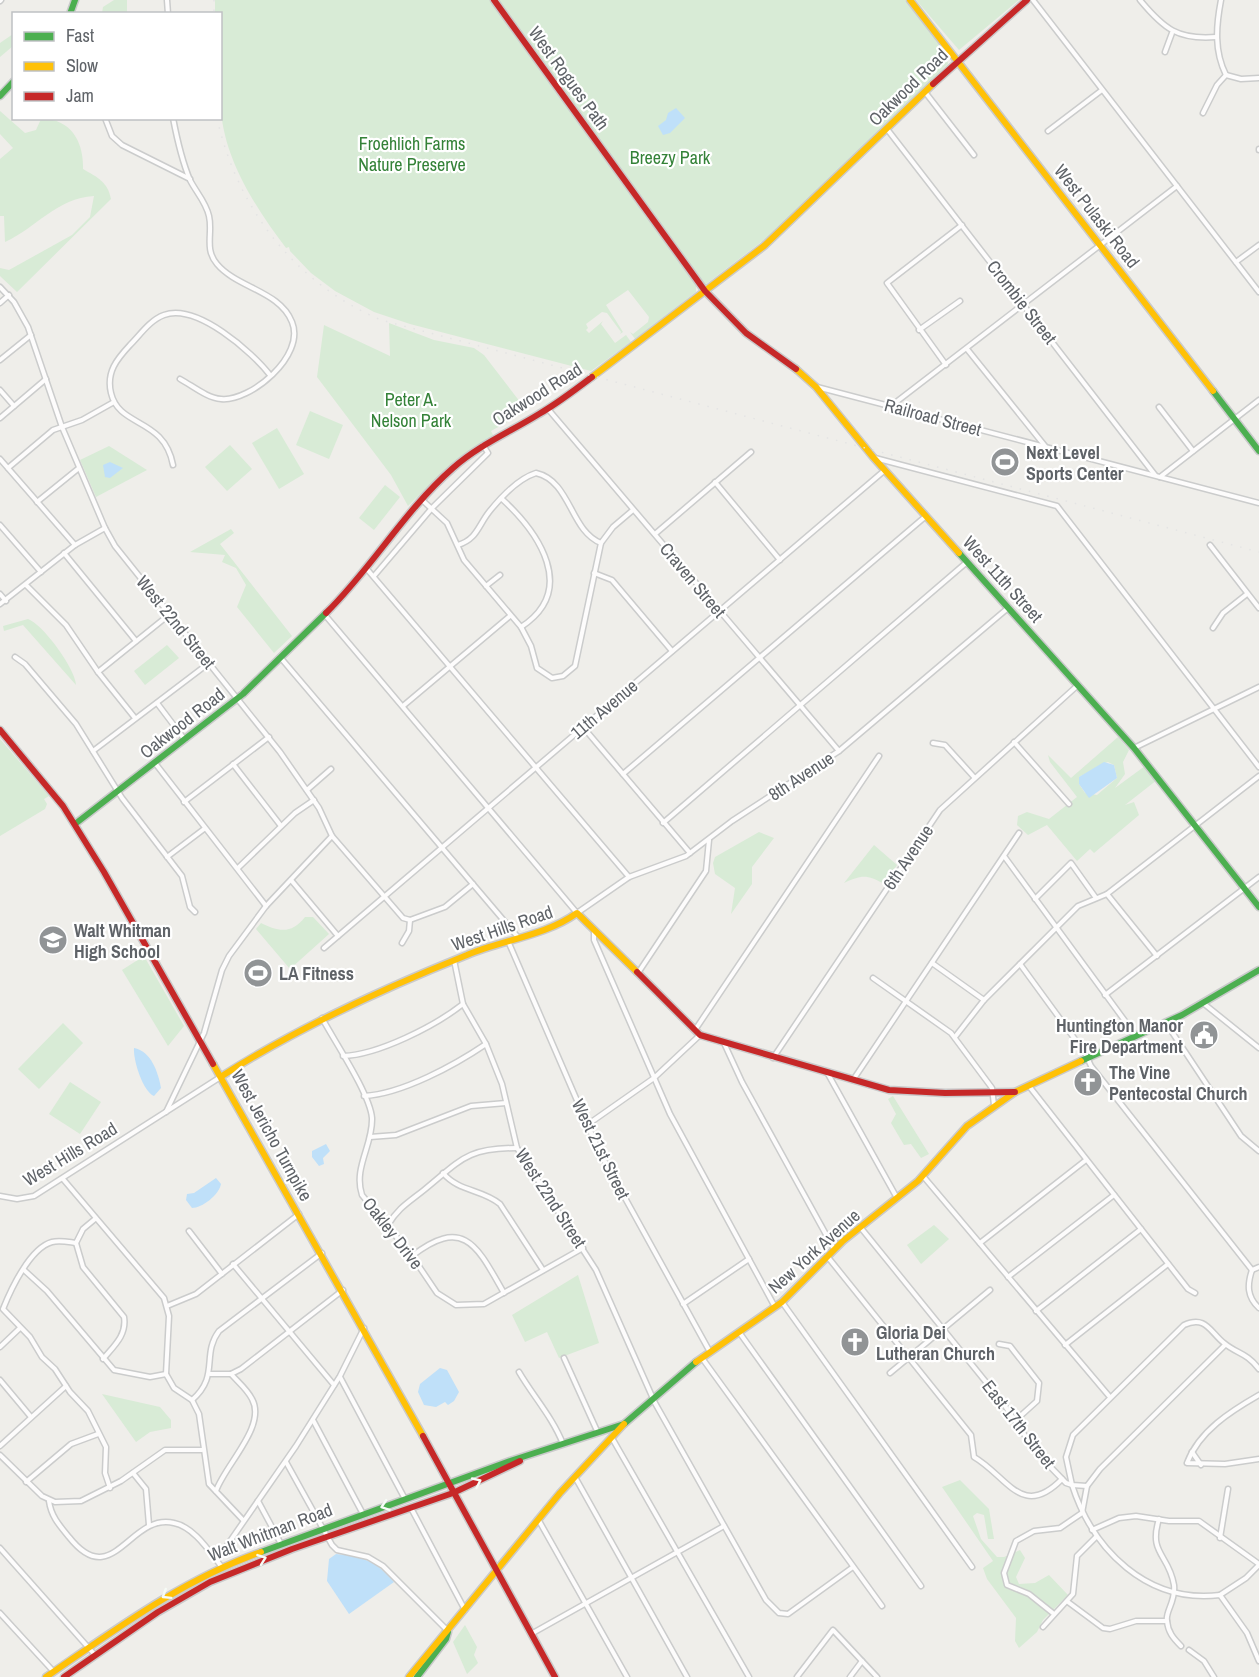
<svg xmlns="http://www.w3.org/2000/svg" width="1259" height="1677" viewBox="0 0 1259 1677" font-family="'Archivo Narrow',sans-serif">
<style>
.green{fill:#d8ebd6;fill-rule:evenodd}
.water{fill:#bfe0f9}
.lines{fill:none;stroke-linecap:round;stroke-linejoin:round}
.street-casing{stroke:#cbcccc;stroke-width:7}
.fast-casing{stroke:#cacacb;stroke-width:9}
.slow-casing{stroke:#cacacb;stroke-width:9}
.jam-casing{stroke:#cacacb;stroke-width:9}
.street{stroke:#fdfcfc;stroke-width:4}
.fast{stroke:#4caf50;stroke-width:6}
.slow{stroke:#ffc107;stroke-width:6}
.jam{stroke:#c62828;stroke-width:6}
.rail{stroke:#e4e4e4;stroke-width:1.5;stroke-dasharray:1.5 8;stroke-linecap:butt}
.oneway{stroke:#f6fbf6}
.labels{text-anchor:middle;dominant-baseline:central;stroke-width:4.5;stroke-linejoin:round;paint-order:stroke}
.street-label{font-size:18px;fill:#5f6368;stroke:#fff}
.park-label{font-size:18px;fill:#348238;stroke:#fff}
.poi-label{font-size:18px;font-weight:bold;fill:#5f6368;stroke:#fff;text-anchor:start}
</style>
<rect width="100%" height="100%" fill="#efeeea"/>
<g class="green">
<polygon points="114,0 127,0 127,13 102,13 103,7"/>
<path d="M215,0H491L696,283V292L635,339L630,332L633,334L648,322L649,317L628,290L606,305L623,332L620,334L621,332L607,313L602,312L586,324L588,328L586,330L589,333L603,321L601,324L615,343L626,335L631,342L591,371L410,324L374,312L335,291L311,273L290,251L289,247L286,248C257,210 225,161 221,111C217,79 221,46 220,14L215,13Z"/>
<polygon points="497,0 905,0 947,55 948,64 773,233 705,285"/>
<polygon points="916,0 1019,0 959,50"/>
<polygon points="13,34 13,46 0,57 0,43"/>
<path d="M0,111L25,133L36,130L41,119C70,118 84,141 83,169C97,177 108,182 111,199L17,292L0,276V268L9,270L72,235L90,217L94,196C57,198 36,228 5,242L4,216H0V159L13,148L0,134Z"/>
<polygon points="389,323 434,340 474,348 484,355 527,411 491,431 493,435 449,466 408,506 391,475 317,377 324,325 390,356"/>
<polygon points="310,411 343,425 329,459 296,445"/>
<polygon points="277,428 304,474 279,489 252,443"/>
<polygon points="230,445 252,469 227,491 205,467"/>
<polygon points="109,446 147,470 96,497 80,460"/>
<polygon points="385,485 400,497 374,530 359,518"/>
<polygon points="231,529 234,533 220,544 292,636 274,653 237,607 246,585 236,568 222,562 225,555 190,552"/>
<path d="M28,619C43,624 76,670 76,685L23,625L4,631L3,626Z"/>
<polygon points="167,645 179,658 145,685 134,671"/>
<path d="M1118,737L1129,750L1123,762L1125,774L1115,788L1145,766L1157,780L1125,805L1134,802L1139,815L1094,853L1090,849L1077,861L1047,825L1028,835L1017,825L1018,816L1027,812L1049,819L1077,797L1050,762L1048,755L1071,778ZM1108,762L1114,765L1117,778L1097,795L1085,793L1079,784V777C1090,772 1097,765 1108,762Z"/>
<polygon points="0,739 49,796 44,799 47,804 45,809 0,836"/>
<polygon points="759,832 774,838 752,867 752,884 731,914 735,888 715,874 713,863 715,857"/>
<path d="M874,845L897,865L884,884C867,874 861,875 844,883Z"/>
<path d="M305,917H313L329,934L290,969L256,929L261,923C279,932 292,934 305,917Z"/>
<polygon points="144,956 184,1026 168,1046 122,970"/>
<polygon points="63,1023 83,1043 39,1089 18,1069"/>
<polygon points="70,1082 101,1102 80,1134 49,1114"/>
<polygon points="893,1096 929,1154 921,1158 911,1144 904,1145 891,1123 896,1114 888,1099"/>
<polygon points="934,1225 949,1239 921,1264 907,1245"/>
<polygon points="578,1275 599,1343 559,1358 547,1332 525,1342 512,1315"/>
<polygon points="102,1394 160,1407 171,1420 171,1428 150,1432 136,1442"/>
<polygon points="960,1480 989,1509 994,1539 988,1539 984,1515 977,1513 973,1516 981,1539 997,1557 1004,1557 1020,1550 1025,1558 1016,1577 1019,1584 1035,1583 1049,1575 1068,1595 1043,1620 1037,1632 1019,1648 1015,1641 1016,1618 987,1579 983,1568 993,1561 942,1487"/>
<polygon points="465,1625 477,1647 474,1655 478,1663 467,1674 453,1642"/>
</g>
<g class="water">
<polygon points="676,108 685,118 670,133 663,135 658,126 666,120 668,113"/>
<polygon points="110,462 123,468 110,478 105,477 103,465"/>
<polygon points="1104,762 1114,765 1117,778 1089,798 1079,784 1079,777"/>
<path d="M134,1048C151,1051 158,1072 161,1088L154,1096C143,1092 133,1060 134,1048Z"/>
<polygon points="326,1144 330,1151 323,1158 324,1164 319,1166 312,1157 312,1151"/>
<path d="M216,1178L221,1184C219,1195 202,1208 192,1208L186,1200L187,1194L194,1193Z"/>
<polygon points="440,1368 447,1370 459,1392 454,1401 448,1405 445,1402 436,1407 424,1405 418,1392 420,1384"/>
<path d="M336,1554C363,1556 377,1562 394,1582L349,1614L327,1581L329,1559Z"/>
</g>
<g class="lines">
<g class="street-casing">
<g id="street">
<polyline points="167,0 168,14"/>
<polyline points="1033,0 1259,292"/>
<path d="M1140,0C1164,29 1178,40 1216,37"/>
<path d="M1221,0C1216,26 1214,51 1226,75"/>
<polyline points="0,1 1,0"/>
<polyline points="1165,52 1172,33"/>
<polyline points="1226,75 1241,79 1259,78"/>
<polyline points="925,92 974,155"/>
<polyline points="1203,113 1217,85 1226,75"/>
<polyline points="105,118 112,136 122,145 190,179"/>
<path d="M173,118C177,139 182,161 190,180C196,192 206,202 209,216C213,233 204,249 217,264C237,288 280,291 292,322C306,356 250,402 221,399C207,398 193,386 180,379"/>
<polyline points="887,129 1155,475"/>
<polyline points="1048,131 1102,90"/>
<polyline points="1259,150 1259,149"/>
<polyline points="1236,262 1259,245"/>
<polyline points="0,287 14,302 28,327 62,427 105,528 115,546 280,752 319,808 332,836 403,918 410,920 445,907 473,884"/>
<polyline points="0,303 9,295"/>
<polyline points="919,330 960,301"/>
<polyline points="967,349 1045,446"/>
<polyline points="0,360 31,335"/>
<polyline points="946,365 887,283 962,225"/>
<polyline points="817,387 1259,503"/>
<polyline points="0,390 14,406"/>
<polyline points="891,406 1177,186"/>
<polyline points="1159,407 1193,451"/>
<polyline points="548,409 839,751"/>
<polyline points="0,418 46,379"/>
<polyline points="875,458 1057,506 1259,767"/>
<polyline points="0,459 75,545"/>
<path d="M173,465C164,417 119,428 111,393C106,372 117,359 130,345C140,335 150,320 164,315C197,303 252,352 270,375"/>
<polyline points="8,468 53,430 82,420 114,402"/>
<polyline points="1160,477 1259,400"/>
<polyline points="715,482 780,560"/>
<polyline points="421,499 447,523 464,560 521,627 531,646 537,668 552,678 563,676 575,666 601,543 613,527 633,510"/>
<path d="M502,499C539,533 578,590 521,627"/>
<polyline points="37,502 79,468"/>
<polyline points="0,525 41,572"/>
<polyline points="655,534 751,452"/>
<path d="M458,545C477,539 478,526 489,512C501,497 517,479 536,473C571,481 570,531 601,543"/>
<polyline points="1210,545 1259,608"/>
<polyline points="64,553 136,641"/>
<polyline points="366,568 629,877"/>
<polyline points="594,573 612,580 672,651"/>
<polyline points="374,576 432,508 488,453 483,445"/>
<polyline points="26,585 66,625 98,672 135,718"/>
<polyline points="486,586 500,575"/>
<polyline points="0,594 6,601"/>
<polyline points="0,604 75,545 105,528"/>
<polyline points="325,615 577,913 629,877 686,856 732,821 839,751 1008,608"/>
<polyline points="1213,628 1223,613 1247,594"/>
<polyline points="15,657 25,664 76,724 122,798 182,876 190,907 195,912"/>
<polyline points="280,657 517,936"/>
<polyline points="98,672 170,614"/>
<polyline points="157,703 185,740"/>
<polyline points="403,706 510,616"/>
<polyline points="583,727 690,853"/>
<polyline points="1014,742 1069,804"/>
<polyline points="933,743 945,745 974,777"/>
<polyline points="1134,748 1259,687"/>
<polyline points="93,751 209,663"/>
<polyline points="155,763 266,906"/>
<polyline points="233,764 281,826"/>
<polyline points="623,774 926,516"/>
<polyline points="307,790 331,769"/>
<polyline points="184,802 269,737"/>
<polyline points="663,823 967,562"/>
<polyline points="1004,856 1136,1036"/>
<polyline points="167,857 204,829"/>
<polyline points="238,868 295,813 314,800"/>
<polyline points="291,880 338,936"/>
<polyline points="1107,894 1157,956"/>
<polyline points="1035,899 1071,863 1096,898"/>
<polyline points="594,931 594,940 670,1114 775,1307"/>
<polyline points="508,941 598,1149 710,1352"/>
<polyline points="402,943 409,931 410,920"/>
<polyline points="324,948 885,470"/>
<polyline points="454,960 463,1004 486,1044 502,1084 517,1148 596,1270 655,1403 766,1600 779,1613 788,1614 853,1567"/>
<polyline points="932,963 984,1000"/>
<polyline points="1020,964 1085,1053 1091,1066 1252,1270"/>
<polyline points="638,973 706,871 709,840"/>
<polyline points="873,978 951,1033 992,1088 994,1105"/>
<polyline points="1105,995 1259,877"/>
<polyline points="1203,1003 1259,1048"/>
<path d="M322,1018C335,1042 370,1094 372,1118C373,1145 353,1168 362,1195L412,1256L437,1293L456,1305L484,1304L583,1248"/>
<polyline points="1166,1023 1241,1136 1259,1151"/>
<polyline points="695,1030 879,756"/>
<polyline points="955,1037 984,1000 1078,906 1107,894 1259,776"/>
<polyline points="724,1043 742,1082 834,1249"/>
<path d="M343,1056C378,1055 435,1026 463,1004"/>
<polyline points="773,1058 940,810 1078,685"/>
<polyline points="828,1074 897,1198"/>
<polyline points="853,1080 1019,833"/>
<polyline points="1029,1086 1188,1289 1195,1293"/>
<path d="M364,1096C402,1094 455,1065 486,1044"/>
<polyline points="166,1112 204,1033 222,970 229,956 266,906 332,836"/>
<polyline points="587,1125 654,1078 700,1035"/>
<polyline points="370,1137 396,1135 471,1106 506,1103"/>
<path d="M443,1173C459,1192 482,1189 500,1204L543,1270"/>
<polyline points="923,1176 1109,1396"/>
<polyline points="63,1179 164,1298 169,1316 166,1374 174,1388 192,1400 199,1414 209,1484 243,1520"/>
<polyline points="0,1196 17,1199 34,1196 222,1076"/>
<path d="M388,1225C398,1208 409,1202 424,1190C461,1160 466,1148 517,1148"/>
<path d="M861,1228L1003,1403L1036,1452L1066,1483L1072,1485C1093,1550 1147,1604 1220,1595L1247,1633L1259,1661"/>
<polyline points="189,1231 222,1274"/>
<path d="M76,1243C68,1242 60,1240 52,1242C30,1248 11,1289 3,1309L30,1337L42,1357L55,1369L70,1392L88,1411L106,1447L105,1473L110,1488"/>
<path d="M76,1243L83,1267L124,1317C127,1335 114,1346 103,1359"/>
<polyline points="76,1243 83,1229 95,1219"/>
<polyline points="980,1243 1086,1160"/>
<path d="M412,1256C465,1215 478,1248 504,1293"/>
<path d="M827,1256L971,1435L974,1457C1007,1476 1022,1520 1062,1479"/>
<polyline points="233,1264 334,1385"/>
<polyline points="24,1270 47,1291 114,1370 150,1377 166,1374"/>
<path d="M1252,1270C1247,1285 1247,1297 1259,1308"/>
<polyline points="1252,1270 1259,1267"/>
<polyline points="1008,1277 1114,1195"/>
<polyline points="782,1302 972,1567"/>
<polyline points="683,1304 749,1259"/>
<polyline points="167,1306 196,1294 299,1214"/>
<polyline points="1036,1311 1141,1229"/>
<polyline points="739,1332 921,1586"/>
<polyline points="999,1344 1010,1346 1039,1383 1037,1401 1016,1420"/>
<polyline points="1065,1345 1168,1264"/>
<path d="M1225,1345L1100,1469L1087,1486L1072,1485L1066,1457L1073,1435L1184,1325C1206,1315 1210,1332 1224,1343C1237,1354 1246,1352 1259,1369"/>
<polyline points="0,1347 20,1328"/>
<polyline points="564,1358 598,1433"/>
<polyline points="702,1358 882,1606"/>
<path d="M519,1372C533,1396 553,1418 563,1444"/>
<polyline points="890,1373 990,1290"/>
<polyline points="210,1374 231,1374 241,1369 343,1290"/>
<polyline points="340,1377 405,1499"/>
<polyline points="0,1380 31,1417"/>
<path d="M1259,1395C1231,1411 1199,1431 1187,1463L1225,1464L1259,1459"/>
<path d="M192,1400C220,1376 201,1355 219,1331L322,1253"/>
<polyline points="313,1420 363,1514"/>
<polyline points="612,1438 749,1677"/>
<polyline points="0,1446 66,1386"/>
<polyline points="1192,1452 1201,1465"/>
<polyline points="0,1455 42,1496 55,1502 81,1501 121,1481 165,1450 202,1450"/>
<polyline points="286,1462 332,1545 337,1550 368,1557 383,1566 448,1631"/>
<polyline points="133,1473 146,1489 149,1525"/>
<polyline points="575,1477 687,1677"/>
<polyline points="26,1482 71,1444 98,1434"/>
<path d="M216,1491C225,1465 267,1426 252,1399C247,1389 238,1382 231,1374"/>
<path d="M49,1501C51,1516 59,1525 69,1537C113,1593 130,1512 174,1523C194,1527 209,1551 221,1566"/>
<polyline points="258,1501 280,1542"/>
<polyline points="411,1508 465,1610"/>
<polyline points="538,1519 627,1677"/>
<path d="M1159,1519C1148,1554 1169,1554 1174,1585C1176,1602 1165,1611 1167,1621C1168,1632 1173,1638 1181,1646"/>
<polyline points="1092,1530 1119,1518 1136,1516 1169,1521 1199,1521 1259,1564"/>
<polyline points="1220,1538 1228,1489"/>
<polyline points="0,1548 95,1655"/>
<polyline points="217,1560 296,1446 340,1376 364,1328"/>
<polyline points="1220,1595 1246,1578 1259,1565"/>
<polyline points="1068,1602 1103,1628 1110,1629 1136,1621 1167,1621"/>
<polyline points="0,1613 54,1672"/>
<polyline points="1054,1614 1029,1594 1007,1585 1004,1573 1016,1541 1034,1531 1060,1528 1082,1513 1087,1486"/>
<polyline points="1043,1627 1073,1594 1077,1556 1096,1537"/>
<polyline points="531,1634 724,1526"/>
<polyline points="1189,1650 1204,1661 1214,1677"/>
<polyline points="797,1677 833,1630 877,1677"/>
<polyline points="850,1677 862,1661"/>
</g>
</g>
<g class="fast-casing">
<g id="fast">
<polyline points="70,14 75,0"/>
<polyline points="0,96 14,81"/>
<polyline points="1213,391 1259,451"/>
<polyline points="959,553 1134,748 1259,907"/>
<polyline points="75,824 243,694 326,613"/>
<polyline points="1081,1061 1182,1015 1259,970"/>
<polyline points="261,1552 510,1461 624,1424 696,1362"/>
<polyline points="417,1677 446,1639 448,1632"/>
</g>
</g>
<g class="slow-casing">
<g id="slow">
<polyline points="910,0 1213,391"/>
<polyline points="796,369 816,387 873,457 959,553"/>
<polyline points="592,377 764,246 933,84"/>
<polyline points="213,1064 423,1436"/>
<path d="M222,1076C299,1027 382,989 467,955C502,940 545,936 577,913L637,972"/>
<polyline points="696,1362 782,1302 843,1241 918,1181 967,1126 1015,1092 1081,1061"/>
<path d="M46,1677C115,1630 182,1580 261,1552"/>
<polyline points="409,1677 560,1493 624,1424"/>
</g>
</g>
<g class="jam-casing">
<g id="jam">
<polyline points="494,0 705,291 746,333 796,369"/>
<polyline points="933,84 1027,0"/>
<path d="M326,613C372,568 404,511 453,468C479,445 510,432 539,414C558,403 575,390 592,377"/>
<polyline points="0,730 63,806 104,872 213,1064"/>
<polyline points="637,972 700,1035 889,1090 945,1093 1015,1092"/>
<polyline points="423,1436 555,1677"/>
<polyline points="64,1677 158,1612 210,1582 292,1549 453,1493 520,1461"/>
</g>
</g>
<use href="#street" class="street"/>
<use href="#fast" class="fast"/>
<use href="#slow" class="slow"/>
<use href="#jam" class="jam"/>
<g class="rail">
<polyline points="214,0 214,14"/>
<path d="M217,118C237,209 296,284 381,320L1259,552"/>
</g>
</g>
<defs><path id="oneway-chevron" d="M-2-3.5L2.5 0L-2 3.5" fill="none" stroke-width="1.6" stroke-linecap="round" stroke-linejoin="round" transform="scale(1.5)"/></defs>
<g class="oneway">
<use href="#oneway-chevron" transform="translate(477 1482) rotate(-25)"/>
<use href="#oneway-chevron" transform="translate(385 1506) rotate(161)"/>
<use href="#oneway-chevron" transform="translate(262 1559) rotate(-20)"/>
<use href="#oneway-chevron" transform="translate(166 1595) rotate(148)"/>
</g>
<defs>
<g id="stadium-disc" transform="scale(1.5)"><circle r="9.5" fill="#919496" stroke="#fff"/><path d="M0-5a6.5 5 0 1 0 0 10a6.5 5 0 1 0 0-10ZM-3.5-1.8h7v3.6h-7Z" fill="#fff"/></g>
<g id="school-disc" transform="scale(1.5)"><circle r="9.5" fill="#919496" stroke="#fff"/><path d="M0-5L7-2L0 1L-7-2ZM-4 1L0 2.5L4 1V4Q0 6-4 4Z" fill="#fff"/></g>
<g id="civic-disc" transform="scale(1.5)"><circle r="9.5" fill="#919496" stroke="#fff"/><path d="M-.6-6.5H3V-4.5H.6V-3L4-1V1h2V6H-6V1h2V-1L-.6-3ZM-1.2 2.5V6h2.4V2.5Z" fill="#fff"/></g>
<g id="church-disc" transform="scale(1.5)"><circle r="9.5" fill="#919496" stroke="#fff"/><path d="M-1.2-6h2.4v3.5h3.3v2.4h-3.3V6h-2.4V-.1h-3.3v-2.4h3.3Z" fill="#fff"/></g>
</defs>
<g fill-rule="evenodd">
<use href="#stadium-disc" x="1005" y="462"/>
<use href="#school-disc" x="53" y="940"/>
<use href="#stadium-disc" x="258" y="973"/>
<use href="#civic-disc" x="1204" y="1035"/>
<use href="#church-disc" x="1088" y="1082"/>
<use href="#church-disc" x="855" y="1342"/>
</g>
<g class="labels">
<g class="street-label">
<text transform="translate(569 78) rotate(54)">West Rogues Path</text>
<text transform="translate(908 87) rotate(-44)">Oakwood Road</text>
<text transform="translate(1097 216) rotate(52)">West Pulaski Road</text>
<text transform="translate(1022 302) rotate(52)">Crombie Street</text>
<text transform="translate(537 394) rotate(-32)">Oakwood Road</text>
<text transform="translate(933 417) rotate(15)">Railroad Street</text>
<text transform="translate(1003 579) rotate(48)">West 11th Street</text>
<text transform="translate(693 580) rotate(50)">Craven Street</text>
<text transform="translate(176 622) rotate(51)">West 22nd Street</text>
<text transform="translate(604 709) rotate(-40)">11th Avenue</text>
<text transform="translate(182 723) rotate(-38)">Oakwood Road</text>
<text transform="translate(801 776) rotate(-33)">8th Avenue</text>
<text transform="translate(908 857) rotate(-56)">6th Avenue</text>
<text transform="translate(502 928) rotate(-19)">West Hills Road</text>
<text transform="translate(272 1135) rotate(61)">West Jericho Turnpike</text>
<text transform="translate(601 1149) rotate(64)">West 21st Street</text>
<text transform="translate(70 1154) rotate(-31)">West Hills Road</text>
<text transform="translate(551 1198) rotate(57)">West 22nd Street</text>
<text transform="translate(393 1233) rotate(52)">Oakley Drive</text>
<text transform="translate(814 1251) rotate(-42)">New York Avenue</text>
<text transform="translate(1019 1424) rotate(52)">East 17th Street</text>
<text transform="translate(270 1532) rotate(-21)">Walt Whitman Road</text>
</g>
<g class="park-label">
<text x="412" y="143">Froehlich Farms<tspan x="412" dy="21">Nature Preserve</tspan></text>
<text x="670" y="157">Breezy Park</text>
<text x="411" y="399">Peter A.<tspan x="411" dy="21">Nelson Park</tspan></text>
</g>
<g class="poi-label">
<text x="1026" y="452">Next Level<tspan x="1026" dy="21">Sports Center</tspan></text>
<text x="74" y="930">Walt Whitman<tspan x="74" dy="21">High School</tspan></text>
<text x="279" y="973">LA Fitness</text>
<text x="1183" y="1025" text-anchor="end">Huntington Manor<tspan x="1183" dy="21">Fire Department</tspan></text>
<text x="1109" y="1072">The Vine<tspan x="1109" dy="21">Pentecostal Church</tspan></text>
<text x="876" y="1332">Gloria Dei<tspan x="876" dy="21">Lutheran Church</tspan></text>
</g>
</g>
<rect x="12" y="12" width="210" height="108" fill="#ffffff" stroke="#bfc1c3" stroke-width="1.5"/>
<rect x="24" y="32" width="30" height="9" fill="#4caf50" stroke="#bfc1c3" stroke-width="1.5"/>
<text x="66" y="42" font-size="18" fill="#5f6368">Fast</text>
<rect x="24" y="62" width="30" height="9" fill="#ffc107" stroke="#bfc1c3" stroke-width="1.5"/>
<text x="66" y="72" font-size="18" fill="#5f6368">Slow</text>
<rect x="24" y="92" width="30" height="9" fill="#c62828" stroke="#bfc1c3" stroke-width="1.5"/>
<text x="66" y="102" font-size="18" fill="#5f6368">Jam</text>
</svg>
